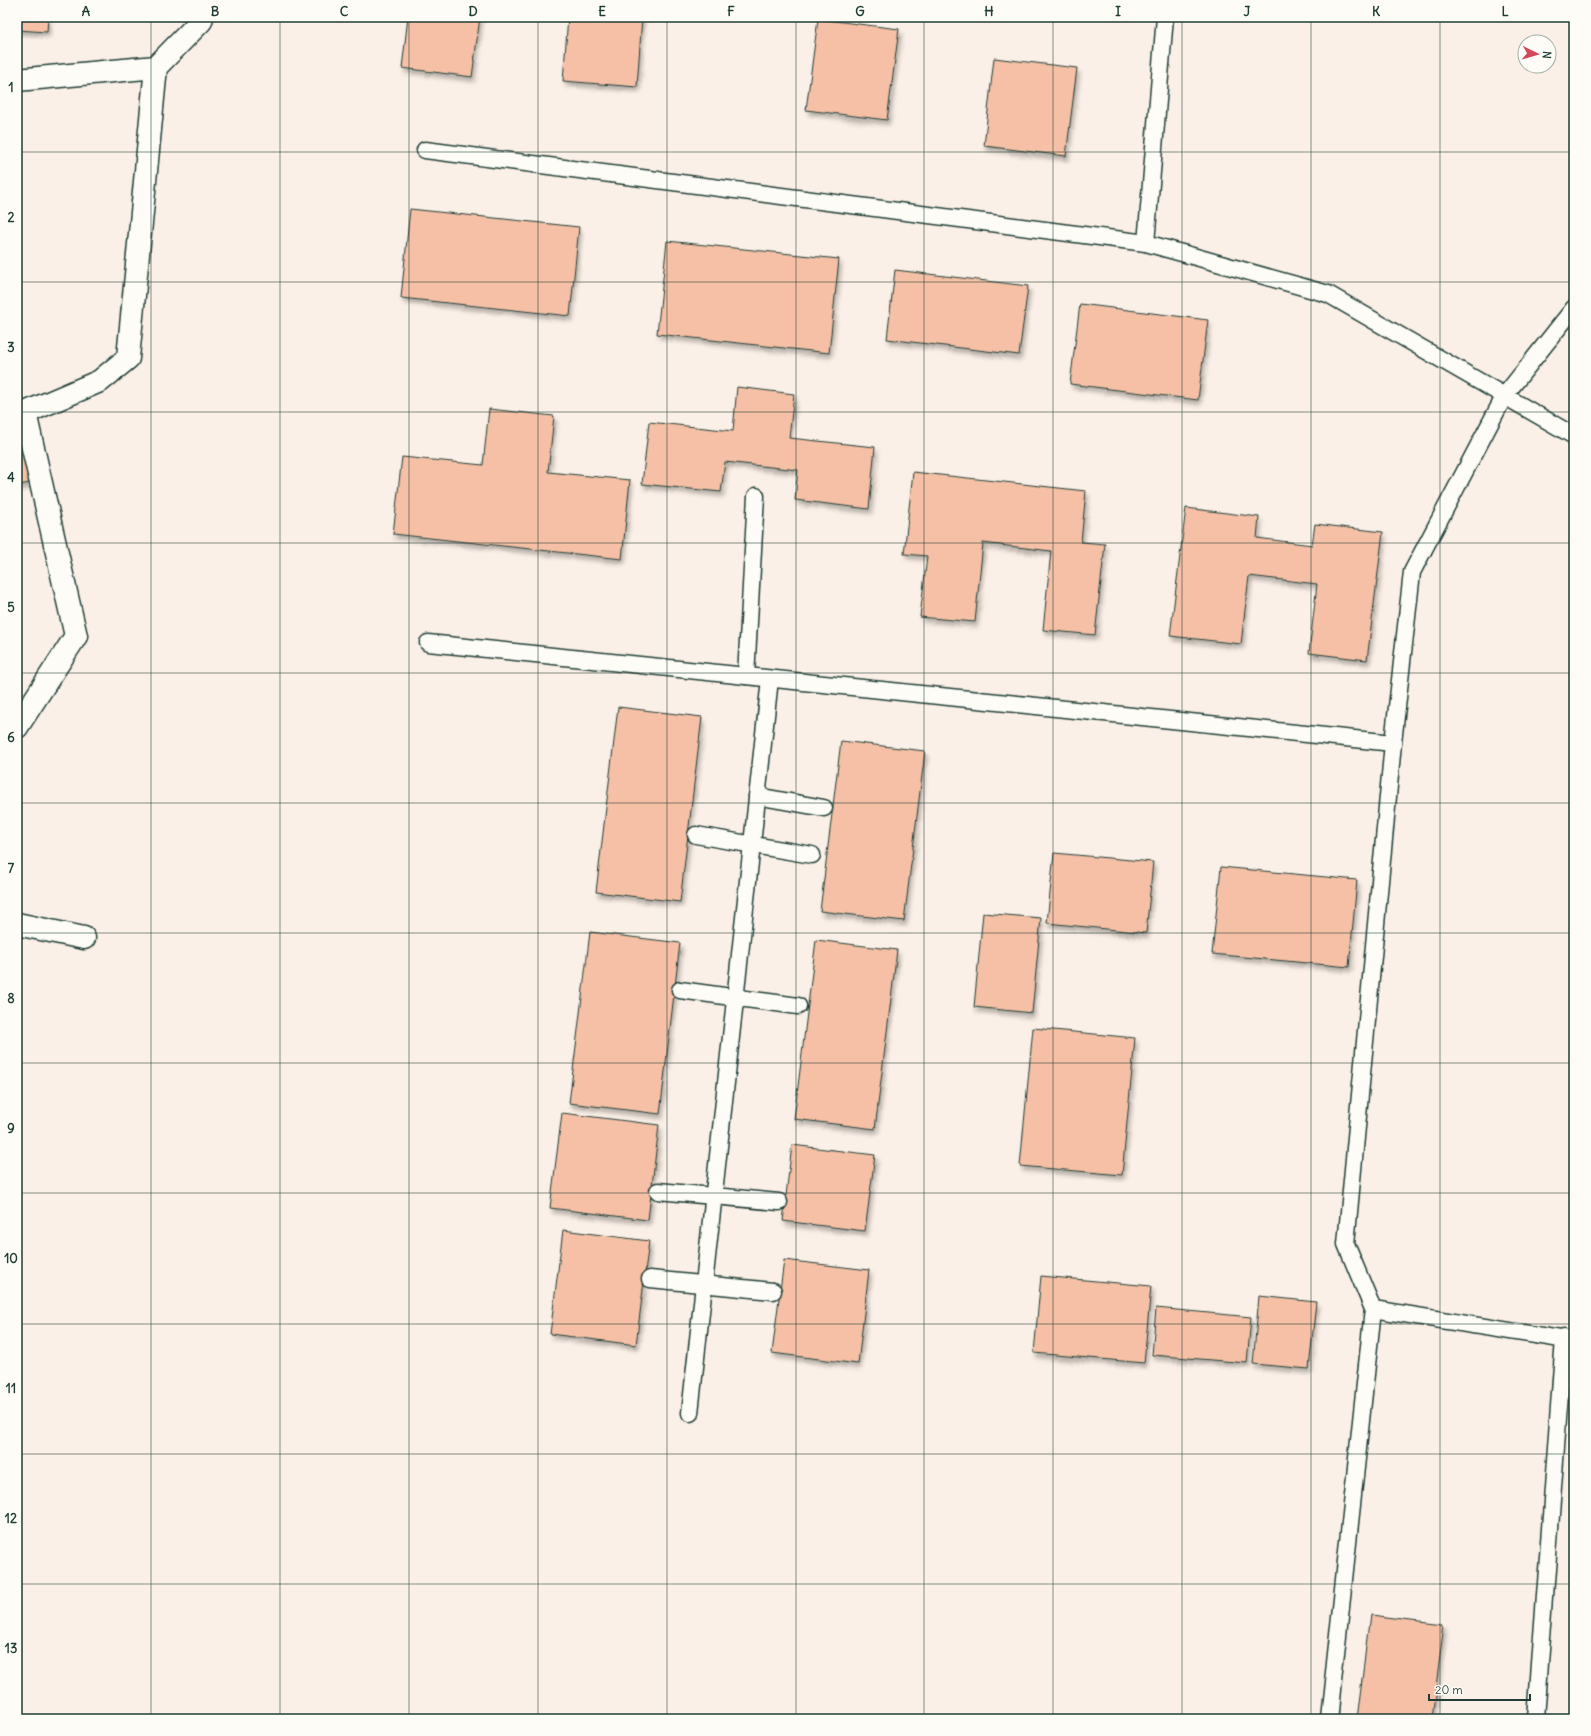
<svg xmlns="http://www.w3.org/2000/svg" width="1591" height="1736" viewBox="0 0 1591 1736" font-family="Delius,sans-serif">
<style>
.building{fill:#f5c0a6;stroke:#1f3d34;filter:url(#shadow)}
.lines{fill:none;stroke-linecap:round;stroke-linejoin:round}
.service-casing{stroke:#1f3d34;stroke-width:19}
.minor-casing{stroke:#1f3d34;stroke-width:25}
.service{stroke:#fdfcf7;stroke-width:16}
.minor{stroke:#fdfcf7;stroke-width:22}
.grid{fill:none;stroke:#1f3d34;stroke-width:1;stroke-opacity:0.55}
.neatline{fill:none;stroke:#1f3d34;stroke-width:1.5}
.grid-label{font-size:13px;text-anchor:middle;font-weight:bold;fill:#1f3d34}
</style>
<defs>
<filter id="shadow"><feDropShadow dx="2.5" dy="4.5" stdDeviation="2" flood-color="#0004"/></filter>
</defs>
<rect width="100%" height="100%" fill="#fbf0e7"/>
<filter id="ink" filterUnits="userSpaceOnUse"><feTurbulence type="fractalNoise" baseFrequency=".025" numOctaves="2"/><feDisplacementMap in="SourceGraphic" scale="8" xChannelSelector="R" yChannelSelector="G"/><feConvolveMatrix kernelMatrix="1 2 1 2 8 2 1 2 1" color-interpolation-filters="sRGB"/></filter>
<g filter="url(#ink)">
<g class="building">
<polygon points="17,17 48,17 47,32 17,30"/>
<polygon points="408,17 480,17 472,77 402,68"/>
<polygon points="568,17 642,17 637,87 563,81"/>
<polygon points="818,19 899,29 887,120 806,110"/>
<polygon points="994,58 1077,68 1066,156 984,146"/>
<polygon points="410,209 579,227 570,316 401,298"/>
<polygon points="667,241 839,259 829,353 657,334"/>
<polygon points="895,270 1028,286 1019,355 887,339"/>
<polygon points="1080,304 1208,320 1198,400 1070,384"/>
<polygon points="737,387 794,394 789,438 875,447 869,509 795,500 798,470 725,462 721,492 642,484 649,422 733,431"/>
<polygon points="489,409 554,416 548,472 630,480 622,559 393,534 402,457 483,465"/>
<polygon points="25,432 36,481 17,486 17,434"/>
<polygon points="913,472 1086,491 1081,542 1105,544 1095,635 1043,630 1051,551 983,543 975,622 920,617 927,556 904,554"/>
<polygon points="1186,508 1259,517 1257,538 1312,545 1315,524 1383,532 1367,660 1309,653 1317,584 1249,576 1241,644 1170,636"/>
<polygon points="618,707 702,717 680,902 596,892"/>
<polygon points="841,741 925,751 904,921 820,911"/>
<polygon points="1054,853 1153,862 1146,933 1047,923"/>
<polygon points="1221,867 1357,880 1349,967 1212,954"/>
<polygon points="983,913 1041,918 1032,1013 974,1007"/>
<polygon points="590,932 680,943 660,1114 569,1103"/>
<polygon points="816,940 897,950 875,1129 794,1119"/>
<polygon points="1033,1028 1135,1038 1122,1175 1020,1166"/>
<polygon points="562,1113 659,1125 648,1220 550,1208"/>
<polygon points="792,1145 875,1155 865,1231 783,1221"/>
<polygon points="563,1230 649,1241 636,1345 550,1334"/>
<polygon points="784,1260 869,1270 858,1364 772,1353"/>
<polygon points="1041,1276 1151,1286 1144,1363 1034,1353"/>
<polygon points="1259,1296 1316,1302 1309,1369 1253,1364"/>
<polygon points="1156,1308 1251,1317 1247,1363 1152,1355"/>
<polygon points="1370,1615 1444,1624 1432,1719 1357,1719"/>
</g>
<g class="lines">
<g class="service-casing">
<g id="service">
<polyline points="425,150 1146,243 1328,294 1574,436"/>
<polyline points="1146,243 1165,17"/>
<polyline points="428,643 1393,743"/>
<polyline points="746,676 756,496"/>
<polyline points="757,796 824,808"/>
<polyline points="696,835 812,855"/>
<polyline points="680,990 798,1006"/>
<polyline points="658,1191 779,1202"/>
<polyline points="650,1279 773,1291"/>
<polyline points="1373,1309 1573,1341"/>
<polyline points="690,1413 770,679"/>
<polyline points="1329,1719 1373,1309 1346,1244 1393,743 1412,572 1505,395 1574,308"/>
<polyline points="1536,1719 1564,1338"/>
</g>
</g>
<g class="minor-casing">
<g id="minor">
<polyline points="17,80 156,67"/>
<polyline points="17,727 76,636 25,413 100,381 128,358 156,67 201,21 202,17"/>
<polyline points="17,924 84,938"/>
</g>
</g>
<use href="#service" class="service"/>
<use href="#minor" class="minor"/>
</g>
</g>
<path class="grid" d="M151,17V1719M280,17V1719M409,17V1719M538,17V1719M667,17V1719M796,17V1719M924,17V1719M1053,17V1719M1182,17V1719M1311,17V1719M1440,17V1719M17,152H1574M17,282H1574M17,412H1574M17,543H1574M17,673H1574M17,803H1574M17,933H1574M17,1063H1574M17,1193H1574M17,1324H1574M17,1454H1574M17,1584H1574"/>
<rect width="1591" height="1736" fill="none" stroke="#fdfcf7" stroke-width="44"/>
<g transform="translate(1537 54) rotate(95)"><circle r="19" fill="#fdfcf7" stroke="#a4b0a9"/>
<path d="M0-3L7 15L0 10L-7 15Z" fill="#d1495b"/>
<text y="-6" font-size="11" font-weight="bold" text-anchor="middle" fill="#1f3d34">N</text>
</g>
<path d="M1429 1694v6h101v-6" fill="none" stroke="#1f3d34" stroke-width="2"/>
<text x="1435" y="1694" font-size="12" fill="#1f3d34" stroke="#fdfcf7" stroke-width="3" paint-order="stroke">20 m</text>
<rect x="22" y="22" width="1547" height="1692" class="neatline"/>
<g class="grid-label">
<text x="86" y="16">A</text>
<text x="215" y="16">B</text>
<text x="344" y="16">C</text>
<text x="473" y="16">D</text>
<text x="602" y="16">E</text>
<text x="731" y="16">F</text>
<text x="860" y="16">G</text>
<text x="989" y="16">H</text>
<text x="1118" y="16">I</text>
<text x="1247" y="16">J</text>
<text x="1376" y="16">K</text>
<text x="1505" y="16">L</text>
<text x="11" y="92">1</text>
<text x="11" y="222">2</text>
<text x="11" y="352">3</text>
<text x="11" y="482">4</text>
<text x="11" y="612">5</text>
<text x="11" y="742">6</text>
<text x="11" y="873">7</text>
<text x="11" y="1003">8</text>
<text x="11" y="1133">9</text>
<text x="11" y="1263">10</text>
<text x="11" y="1393">11</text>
<text x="11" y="1523">12</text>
<text x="11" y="1653">13</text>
</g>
</svg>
